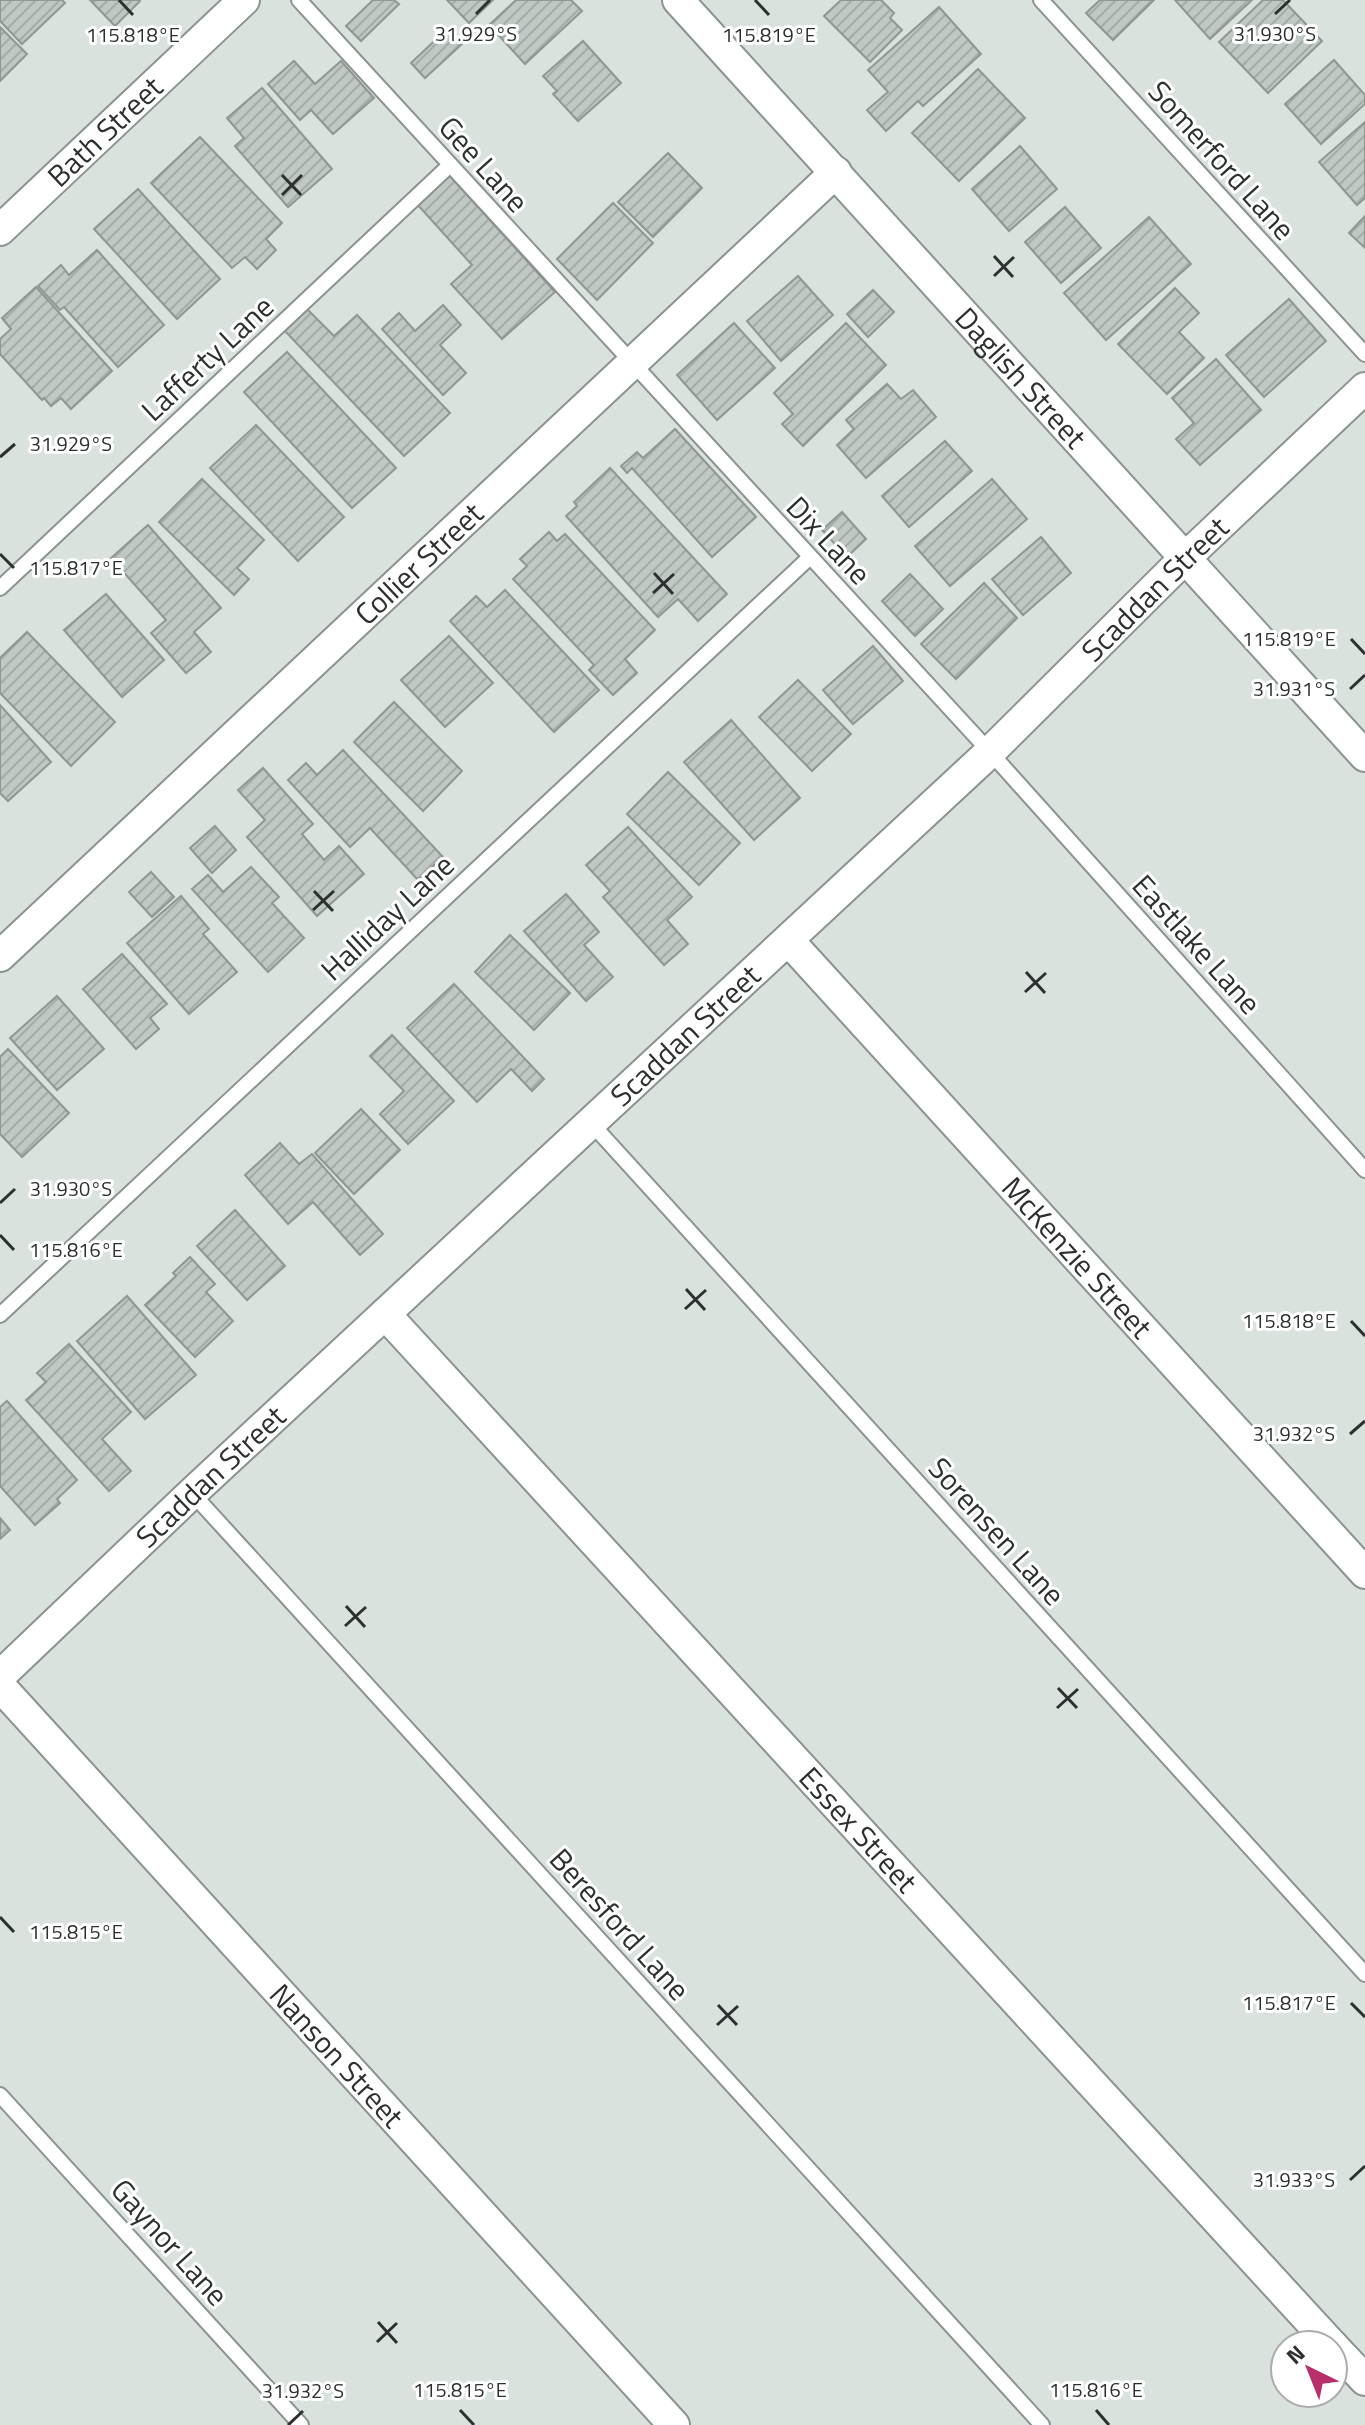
<svg xmlns="http://www.w3.org/2000/svg" width="1365" height="2425" viewBox="0 0 1365 2425" font-family="'Titillium Web',sans-serif">
<style>
.building{fill:url(#building-hatch);stroke:#8f9792;stroke-width:2}
.lines{fill:none;stroke-linecap:round;stroke-linejoin:round}
.service-casing{stroke:#8a938e;stroke-width:18}
.minor-casing{stroke:#8a938e;stroke-width:34}
.service{stroke:#fff;stroke-width:14}
.minor{stroke:#fff;stroke-width:30}
.ticks{fill:none;stroke:#2c302e;stroke-width:3}
.labels{text-anchor:middle;dominant-baseline:central;stroke-width:6;stroke-linejoin:round;paint-order:stroke}
.street-label{font-size:30px;fill:#2c302e;stroke:#fff}
.ticks-label{font-size:20px;text-anchor:middle;fill:#2c302e;stroke:#fff;stroke-width:6;stroke-linejoin:round;paint-order:stroke}
</style>
<defs>
<pattern id="building-hatch" width="6" height="6" patternUnits="userSpaceOnUse" patternTransform="scale(2)"><rect width="6" height="6" fill="#bfc8c3"/><path d="M-1 1l2-2M0 6l6-6M5 7l2-2" fill="none" stroke="#a4aca8"/></pattern>
</defs>
<rect width="100%" height="100%" fill="#d9e2dd"/>
<g class="building">
<polygon points="0,0 62,0 65,3 22,44 0,21"/>
<polygon points="90,0 139,0 140,1 115,26"/>
<polygon points="373,0 394,0 399,4 361,41 346,26"/>
<polygon points="447,0 493,0 469,23"/>
<polygon points="516,0 571,0 582,11 525,64 489,25"/>
<polygon points="841,0 881,0 894,13 890,18 902,30 870,62 824,16"/>
<polygon points="1100,0 1154,0 1113,40 1086,13"/>
<polygon points="1175,0 1252,0 1210,39"/>
<polygon points="1263,0 1283,0 1322,41 1268,93 1219,42"/>
<polygon points="939,7 981,54 923,106 918,101 886,131 867,110 888,92 868,70"/>
<polygon points="0,27 27,54 0,81"/>
<polygon points="447,29 462,44 425,78 411,63"/>
<polygon points="583,41 621,83 578,121 553,94 557,91 543,76"/>
<polygon points="1334,60 1365,95 1365,104 1321,144 1285,104"/>
<polygon points="294,61 315,84 341,61 374,98 333,134 311,110 300,120 268,84"/>
<polygon points="978,69 1025,118 959,181 912,133"/>
<polygon points="262,88 332,169 288,207 235,146 244,138 227,118"/>
<polygon points="1365,122 1365,198 1357,205 1319,162"/>
<polygon points="200,137 282,223 266,239 276,250 257,269 245,257 232,268 151,183"/>
<polygon points="1020,146 1057,189 1009,231 972,189"/>
<polygon points="668,153 702,188 653,237 618,202"/>
<polygon points="449,175 555,292 502,339 451,284 472,265 417,204"/>
<polygon points="138,189 220,279 177,319 94,229"/>
<polygon points="613,203 653,243 597,300 557,259"/>
<polygon points="1065,207 1101,248 1061,283 1025,242"/>
<polygon points="1365,216 1365,248 1349,233"/>
<polygon points="1149,217 1191,264 1106,340 1064,293"/>
<polygon points="97,250 164,325 118,367 64,307 60,310 38,286 61,265 69,275"/>
<polygon points="798,276 833,315 781,361 747,321"/>
<polygon points="36,287 112,371 71,409 61,398 51,406 44,398 42,400 0,354 0,339 11,329 2,318"/>
<polygon points="1175,288 1199,313 1179,332 1204,358 1167,394 1118,344"/>
<polygon points="873,290 894,312 868,337 847,314"/>
<polygon points="1289,299 1326,341 1264,397 1226,355"/>
<polygon points="443,305 461,325 440,345 466,373 443,395 382,329 399,313 415,331"/>
<polygon points="307,309 334,336 357,315 450,413 404,456 284,330"/>
<polygon points="734,323 775,368 717,420 677,375"/>
<polygon points="846,323 886,365 803,446 782,424 793,414 774,393"/>
<polygon points="287,352 396,468 352,508 244,392"/>
<polygon points="1216,359 1261,410 1200,465 1176,439 1194,423 1172,398"/>
<polygon points="887,384 901,399 913,390 936,417 866,478 837,445 854,429 846,420"/>
<polygon points="256,425 344,517 298,561 210,468"/>
<polygon points="675,429 756,517 712,557 632,468 627,473 621,466 637,452 643,458"/>
<polygon points="945,441 972,471 909,527 882,496"/>
<polygon points="610,468 727,594 698,621 678,599 658,617 566,516 577,506 574,502"/>
<polygon points="202,479 264,540 237,568 249,579 234,595 159,522"/>
<polygon points="992,479 1027,519 950,586 915,546"/>
<polygon points="842,512 866,539 847,557 822,530"/>
<polygon points="148,525 221,608 194,632 211,652 186,673 151,633 166,620 111,558"/>
<polygon points="549,532 557,541 565,534 655,630 625,659 637,673 613,695 589,670 594,665 513,579 527,566 520,559"/>
<polygon points="1041,537 1071,573 1023,615 992,579"/>
<polygon points="910,574 943,609 915,636 882,601"/>
<polygon points="984,583 1017,618 956,679 921,644"/>
<polygon points="505,590 599,690 554,732 450,621 476,596 487,607"/>
<polygon points="106,594 164,660 122,697 64,630"/>
<polygon points="27,632 115,722 71,766 0,693 0,658"/>
<polygon points="449,636 493,683 445,727 401,680"/>
<polygon points="873,646 903,681 853,724 823,690"/>
<polygon points="798,680 851,734 812,771 759,717"/>
<polygon points="394,702 462,771 423,811 354,742"/>
<polygon points="0,705 51,762 8,801 0,793"/>
<polygon points="731,720 800,798 754,840 684,762"/>
<polygon points="343,750 443,857 418,880 370,828 350,847 288,780 306,763 317,775"/>
<polygon points="263,768 313,824 302,834 324,860 339,846 364,874 317,916 247,837 265,820 238,790"/>
<polygon points="668,772 740,843 699,885 627,814"/>
<polygon points="215,826 236,850 212,873 190,848"/>
<polygon points="628,827 692,897 667,920 688,944 664,965 603,897 610,891 586,865"/>
<polygon points="251,867 279,897 272,903 304,938 268,972 192,889 208,875 223,892"/>
<polygon points="151,872 174,897 152,917 129,892"/>
<polygon points="566,894 599,932 584,945 613,977 586,1001 524,931"/>
<polygon points="181,896 209,929 203,934 237,972 189,1014 127,943"/>
<polygon points="510,935 570,993 534,1030 475,972"/>
<polygon points="122,954 167,1004 150,1018 159,1029 136,1049 83,989"/>
<polygon points="454,984 544,1079 532,1091 511,1069 477,1102 407,1028"/>
<polygon points="57,996 104,1049 57,1090 10,1038"/>
<polygon points="392,1035 454,1101 408,1144 380,1114 404,1091 370,1056"/>
<polygon points="8,1049 69,1113 22,1157 0,1134 0,1057"/>
<polygon points="361,1109 400,1150 354,1194 315,1153"/>
<polygon points="280,1143 299,1164 312,1154 383,1234 360,1255 313,1202 288,1224 245,1175"/>
<polygon points="235,1210 285,1266 247,1300 197,1246"/>
<polygon points="190,1257 215,1284 206,1292 233,1321 195,1357 145,1305 176,1276 173,1273"/>
<polygon points="127,1296 196,1375 145,1419 77,1341"/>
<polygon points="69,1344 131,1412 102,1439 131,1471 109,1491 26,1400 46,1382 37,1373"/>
<polygon points="7,1401 77,1480 57,1499 60,1503 35,1525 0,1486 0,1407"/>
<polygon points="0,1518 10,1530 0,1539"/>
</g>
<g class="lines">
<g class="service-casing">
<g id="service">
<polyline points="299,0 990,752 1365,1170"/>
<polyline points="1041,0 1365,354"/>
<polyline points="0,588 450,165"/>
<polyline points="591,1123 1365,1974"/>
<polyline points="0,1315 809,558"/>
<polyline points="192,1493 1042,2425"/>
<polyline points="0,2095 301,2425"/>
</g>
</g>
<g class="minor-casing">
<g id="minor">
<path id="s1" d="M678,0L1365,756"/>
<path id="s2" d="M0,230L244,0"/>
<path id="s3" d="M789,941L1365,1573"/>
<path id="s4" d="M0,956L836,172"/>
<path id="s5" d="M385,1314L1332,2345"/>
<path id="s6" d="M0,1676L192,1493L990,752L1184,559L1365,388"/>
<path id="s7" d="M0,1686L674,2425"/>
<polyline points="1333,2346 1365,2380"/>
</g>
</g>
<use href="#service" class="service"/>
<use href="#minor" class="minor"/>
</g>
<path class="ticks" d="M119,0L133,15M755,0L769,15M476,14L490,0M1275,14L1290,0M282,175L301,195M282,195L302,175M994,256L1013,277M994,276L1014,257M0,457L15,444M0,554L14,568M654,573L673,594M653,593L674,574M1351,639L1365,654M1350,689L1365,675M314,891L333,911M313,910L334,891M1026,972L1045,993M1025,992L1046,973M0,1203L15,1189M0,1235L14,1250M686,1289L705,1310M685,1309L706,1290M1351,1321L1365,1336M1350,1434L1365,1421M346,1606L365,1627M345,1626L366,1607M1058,1688L1077,1708M1057,1708L1078,1689M0,1917L14,1932M1351,2003L1365,2017M718,2005L737,2025M717,2025L738,2006M1350,2180L1365,2166M378,2322L397,2343M377,2342L397,2323M460,2410L474,2425M1096,2410L1109,2425M288,2425L303,2411"/>
<g class="labels">
<g class="street-label">
<text stroke="none"><textPath href="#s2" startOffset="144">Bath Street</textPath></text>
<text transform="translate(1222 160) rotate(48)">Somerford Lane</text>
<text transform="translate(484 164) rotate(48)">Gee Lane</text>
<text transform="translate(207 358) rotate(-43)">Lafferty Lane</text>
<text stroke="none"><textPath href="#s1" startOffset="510">Daglish Street</textPath></text>
<text transform="translate(829 540) rotate(47)">Dix Lane</text>
<text stroke="none"><textPath href="#s4" startOffset="574">Collier Street</textPath></text>
<text stroke="none"><textPath href="#s6" startOffset="1586">Scaddan Street</textPath></text>
<text transform="translate(387 917) rotate(-43)">Halliday Lane</text>
<text transform="translate(1197 944) rotate(48)">Eastlake Lane</text>
<text stroke="none"><textPath href="#s6" startOffset="938">Scaddan Street</textPath></text>
<text stroke="none"><textPath href="#s3" startOffset="428">McKenzie Street</textPath></text>
<text stroke="none"><textPath href="#s6" startOffset="290">Scaddan Street</textPath></text>
<text transform="translate(997 1531) rotate(48)">Sorensen Lane</text>
<text stroke="none"><textPath href="#s5" startOffset="700">Essex Street</textPath></text>
<text transform="translate(620 1924) rotate(48)">Beresford Lane</text>
<text stroke="none"><textPath href="#s7" startOffset="500">Nanson Street</textPath></text>
<text transform="translate(170 2242) rotate(48)">Gaynor Lane</text>
</g>
</g>
<g class="ticks-label">
<text x="476" y="41">31.929°S</text>
<text x="1275" y="41">31.930°S</text>
<text x="133" y="42">115.818°E</text>
<text x="769" y="42">115.819°E</text>
<text x="71" y="451">31.929°S</text>
<text x="76" y="575">115.817°E</text>
<text x="1289" y="646">115.819°E</text>
<text x="1294" y="696">31.931°S</text>
<text x="71" y="1196">31.930°S</text>
<text x="76" y="1257">115.816°E</text>
<text x="1289" y="1328">115.818°E</text>
<text x="1294" y="1441">31.932°S</text>
<text x="76" y="1939">115.815°E</text>
<text x="1289" y="2010">115.817°E</text>
<text x="1294" y="2187">31.933°S</text>
<text x="460" y="2397">115.815°E</text>
<text x="1096" y="2397">115.816°E</text>
<text x="303" y="2398">31.932°S</text>
</g>
<g transform="translate(1309 2369) rotate(317)"><circle r="38" fill="#ffffff" stroke="#abacab" stroke-width="2"/>
<path d="M0-6L14 30L0 20L-14 30Z" fill="#b92f6c"/>
<text y="-12" font-size="22" font-weight="bold" text-anchor="middle" fill="#2c302e">N</text>
</g>
</svg>
